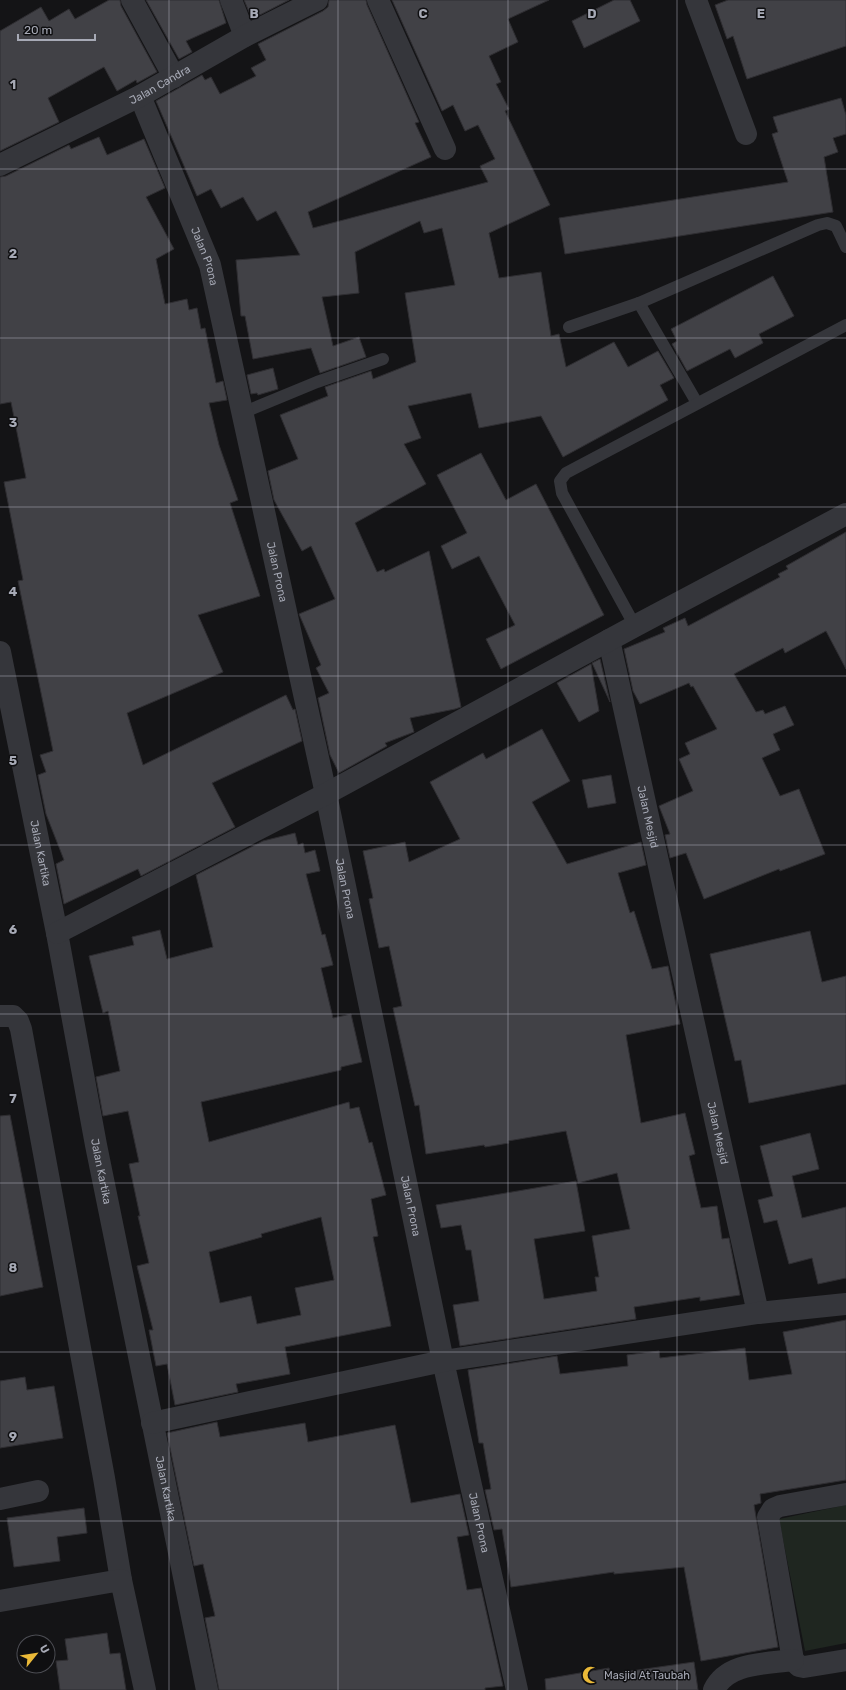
<svg xmlns="http://www.w3.org/2000/svg" width="846" height="1690" viewBox="0 0 846 1690" font-family="Rubik,sans-serif">
<style>
.green{fill:#1f2620}
.building{fill:#414146;stroke:#2f2e32;fill-rule:evenodd}
.lines{fill:none;stroke-linecap:round;stroke-linejoin:round}
.service{stroke:#35363b;stroke-width:12}
.minor{stroke:#35363b;stroke-width:22}
.grid{fill:none;stroke:#a7aab6;stroke-width:1;stroke-opacity:0.55}
.labels{text-anchor:middle;dominant-baseline:central;stroke-width:3;stroke-linejoin:round;paint-order:stroke}
.street-label{font-size:11px;fill:#a7aab6;stroke:#0f0f11}
.poi-label{font-size:11px;fill:#a7aab6;stroke:#0f0f11;text-anchor:start}
.grid-label{font-size:13px;text-anchor:middle;font-weight:bold;fill:#a7aab6;stroke:#0f0f11;stroke-width:3;stroke-linejoin:round;paint-order:stroke}
</style>
<rect width="100%" height="100%" fill="#141416"/>
<polygon class="green" points="846,1505 846,1643 805,1651 779,1519"/>
<g class="building">
<polygon points="109,0 120,0 121,6 157,72 137,83 136,80 117,91 104,67 48,98 59,122 0,151 0,31 41,7 49,21 69,9 75,19"/>
<polygon points="146,0 219,0 226,23 186,41 192,52 179,59"/>
<polygon points="244,0 289,0 252,19"/>
<polygon points="329,0 366,0 367,5 419,122 415,123 431,157 308,212 313,228 488,182 480,166 495,159 478,125 465,131 453,105 442,111 392,0 549,0 508,19 518,42 489,56 501,82 496,84 509,109 505,111 550,205 489,233 499,278 541,272 551,336 559,334 566,367 614,342 628,367 658,351 674,378 660,385 668,400 563,457 541,416 479,428 471,393 408,406 421,438 404,444 426,484 355,523 377,572 384,569 385,572 429,551 461,707 455,709 410,718 414,732 385,743 387,746 339,773 330,755 318,698 329,693 316,668 321,665 299,614 335,599 311,546 302,551 274,500 268,471 298,459 280,415 328,396 325,387 371,371 373,379 416,362 405,293 455,285 442,228 424,233 420,221 355,252 359,293 322,297 333,346 359,337 366,357 320,373 311,348 253,359 245,316 241,316 236,260 300,255 276,211 257,221 243,197 221,208 211,189 197,196 156,101 202,75 205,80 211,77 220,94 256,76 251,68 266,60 258,44 323,11 328,7"/>
<polygon points="614,0 630,0 640,21 584,48 572,21"/>
<polygon points="728,0 846,0 846,46 747,79 733,36 727,39 715,5"/>
<polygon points="841,98 846,115 846,134 833,138 838,152 824,157 833,212 565,254 559,218 788,182 772,134 778,132 773,117"/>
<polygon points="99,137 107,155 144,139 165,188 146,197 174,249 156,259 165,304 187,299 189,310 197,308 201,329 205,328 216,383 223,381 227,400 209,403 219,445 238,500 230,503 260,596 198,615 223,672 127,713 143,765 286,695 293,710 295,709 302,741 212,783 235,827 141,876 138,869 64,904 56,864 64,860 46,814 38,775 46,772 40,755 53,751 18,581 23,580 4,482 26,478 11,402 0,404 0,177 6,176 69,145 71,149"/>
<polygon points="773,276 794,316 759,334 763,343 735,358 730,349 687,371 672,344 677,341 671,329"/>
<polygon points="273,368 278,389 258,395 257,393 251,394 247,375"/>
<polygon points="481,453 506,500 536,484 604,615 501,669 486,639 515,625 479,556 452,569 441,546 467,533 437,475"/>
<polygon points="846,532 846,669 826,631 785,653 783,648 734,674 756,712 763,710 765,714 785,706 794,725 773,734 780,750 762,758 780,796 799,789 825,854 780,871 779,869 704,899 686,853 670,858 665,835 670,834 659,806 693,791 679,759 690,754 685,743 717,729 693,686 691,687 689,683 640,704 633,691 624,649 665,632 663,628 685,618 688,626 780,577 778,574 788,569 786,566"/>
<polygon points="600,659 610,702 592,663"/>
<polygon points="591,664 599,711 579,722 557,683"/>
<polygon points="542,729 570,781 532,802 567,864 641,842 646,865 618,873 630,913 634,911 652,969 668,966 680,1024 626,1035 641,1123 685,1113 695,1154 689,1156 701,1208 717,1206 722,1239 729,1238 740,1295 700,1301 700,1297 634,1307 636,1319 460,1346 453,1305 479,1301 471,1250 466,1250 461,1225 441,1228 436,1205 576,1181 585,1231 534,1239 544,1299 597,1291 595,1277 599,1277 592,1236 630,1229 617,1173 578,1183 566,1131 508,1141 509,1143 485,1147 484,1145 426,1154 419,1105 415,1106 393,1008 402,1006 389,946 379,948 369,899 373,898 363,851 405,842 409,862 460,839 430,782 483,753 486,759"/>
<polygon points="611,775 616,803 588,808 582,780"/>
<path d="M295,833L298,845L303,843L305,853L315,850L320,871L306,874L322,935L325,934L333,965L321,968L333,1018L351,1014L362,1062L341,1067V1070L201,1102L209,1142L349,1102L350,1109L359,1107L369,1143L372,1142L386,1195L371,1199L378,1236L373,1237L391,1326L285,1347L290,1374L236,1384L238,1392L175,1405L167,1364L156,1366L149,1330H153L137,1266L149,1263L138,1216H140L129,1164L139,1162L128,1111L103,1116L96,1077L120,1071L108,1011L103,1013L89,956L134,945L132,937L160,930L167,959L213,947L196,875L263,841ZM321,1217L334,1280L295,1288L301,1315L257,1324L251,1296L220,1303L209,1252L262,1237L261,1234Z"/>
<polygon points="810,931 822,982 846,976 846,1084 749,1103 741,1060 735,1061 710,954"/>
<polygon points="10,1115 43,1287 0,1296 0,1116"/>
<polygon points="810,1133 819,1169 792,1176 802,1218 846,1207 846,1278 818,1284 812,1258 789,1264 777,1220 764,1223 758,1200 773,1196 760,1146"/>
<polygon points="846,1320 846,1480 760,1494 761,1503 754,1505 778,1647 701,1661 684,1567 614,1574 614,1572 511,1587 502,1529 494,1530 485,1490 491,1489 483,1443 479,1443 468,1370 557,1356 560,1374 628,1366 627,1355 659,1351 660,1358 745,1348 749,1380 792,1374 783,1332"/>
<polygon points="25,1377 27,1390 54,1386 63,1438 0,1448 0,1381"/>
<polygon points="217,1422 220,1437 305,1423 308,1442 395,1425 411,1503 460,1494 469,1535 457,1537 467,1590 481,1588 503,1686 485,1688 485,1690 219,1690 205,1618 215,1616 203,1564 194,1566 167,1433"/>
<polygon points="84,1508 87,1533 57,1537 60,1561 14,1567 7,1518"/>
<polygon points="107,1633 110,1654 120,1653 126,1690 60,1690 56,1661 68,1660 65,1639"/>
<polygon points="694,1662 698,1690 546,1690 545,1679 609,1668 610,1674"/>
</g>
<g class="lines">
<g class="service">
<polyline points="639,303 697,403"/>
<polyline points="569,327 639,303 818,225 827,223 836,226 846,247"/>
<polyline points="242,413 317,382 383,359"/>
<polyline points="635,626 562,493 560,481 566,473 846,325"/>
</g>
<g class="minor">
<polyline points="132,0 174,77"/>
<polyline points="231,0 245,36"/>
<polyline points="378,0 445,149"/>
<polyline points="696,0 746,134"/>
<path id="s1" d="M140,96L210,265L326,794L443,1361L517,1690"/>
<path id="s2" d="M0,165L140,96L245,36L317,0"/>
<path id="s3" d="M609,640L758,1313"/>
<path id="s4" d="M0,652L57,933L96,1145L207,1690"/>
<polyline points="57,933 326,794 635,626 846,514"/>
<polyline points="0,1016 13,1016 18,1021 21,1029 104,1478 121,1580"/>
<polyline points="152,1423 443,1361 758,1313 846,1304"/>
<polyline points="846,1494 780,1506 773,1509 768,1517 793,1660 799,1666 804,1667 846,1660"/>
<polyline points="0,1499 38,1491"/>
<polyline points="0,1601 121,1580 145,1690"/>
<path d="M714,1690C727,1662 766,1664 793,1660"/>
</g>
</g>
<path class="grid" d="M169,0V1690M338,0V1690M508,0V1690M677,0V1690M0,169H846M0,338H846M0,507H846M0,676H846M0,845H846M0,1014H846M0,1183H846M0,1352H846M0,1521H846"/>
<defs>
<g id="mosque-bare" transform="scale(1.38)"><path d="M3.5-4.9A6 6 0 1 0 3.5 4.9A5 5 0 1 1 3.5-4.9Z" fill="#eab938" stroke="#0f0f11" stroke-width="2.5" paint-order="stroke"/></g>
</defs>
<g fill-rule="evenodd">
<use href="#mosque-bare" x="591" y="1675"/>
</g>
<g class="labels">
<g class="street-label">
<text stroke="none"><textPath href="#s2" startOffset="179">Jalan Candra</textPath></text>
<text stroke="none"><textPath href="#s1" startOffset="173">Jalan Prona</textPath></text>
<text stroke="none"><textPath href="#s1" startOffset="497">Jalan Prona</textPath></text>
<text stroke="none"><textPath href="#s3" startOffset="181">Jalan Mesjid</textPath></text>
<text stroke="none"><textPath href="#s4" startOffset="205">Jalan Kartika</textPath></text>
<text stroke="none"><textPath href="#s1" startOffset="821">Jalan Prona</textPath></text>
<text stroke="none"><textPath href="#s3" startOffset="505">Jalan Mesjid</textPath></text>
<text stroke="none"><textPath href="#s4" startOffset="529">Jalan Kartika</textPath></text>
<text stroke="none"><textPath href="#s1" startOffset="1145">Jalan Prona</textPath></text>
<text stroke="none"><textPath href="#s4" startOffset="853">Jalan Kartika</textPath></text>
<text stroke="none"><textPath href="#s1" startOffset="1469">Jalan Prona</textPath></text>
</g>
<g class="poi-label">
<text x="604" y="1675">Masjid At Taubah</text>
</g>
</g>
<g class="grid-label">
<text x="254" y="18">B</text>
<text x="423" y="18">C</text>
<text x="592" y="18">D</text>
<text x="761" y="18">E</text>
<text x="13" y="89">1</text>
<text x="13" y="258">2</text>
<text x="13" y="427">3</text>
<text x="13" y="596">4</text>
<text x="13" y="765">5</text>
<text x="13" y="934">6</text>
<text x="13" y="1103">7</text>
<text x="13" y="1272">8</text>
<text x="13" y="1441">9</text>
</g>
<g transform="translate(36 1654) rotate(60)"><circle r="19" fill="#0f0f11" stroke="#4c4d53"/>
<path d="M0-3L7 15L0 10L-7 15Z" fill="#eab938"/>
<text y="-6" font-size="11" font-weight="bold" text-anchor="middle" fill="#a7aab6">U</text>
</g>
<path d="M18 34v6h77v-6" fill="none" stroke="#a7aab6" stroke-width="2"/>
<text x="24" y="34" font-size="12" fill="#a7aab6" stroke="#0f0f11" stroke-width="3" paint-order="stroke">20 m</text>
</svg>
